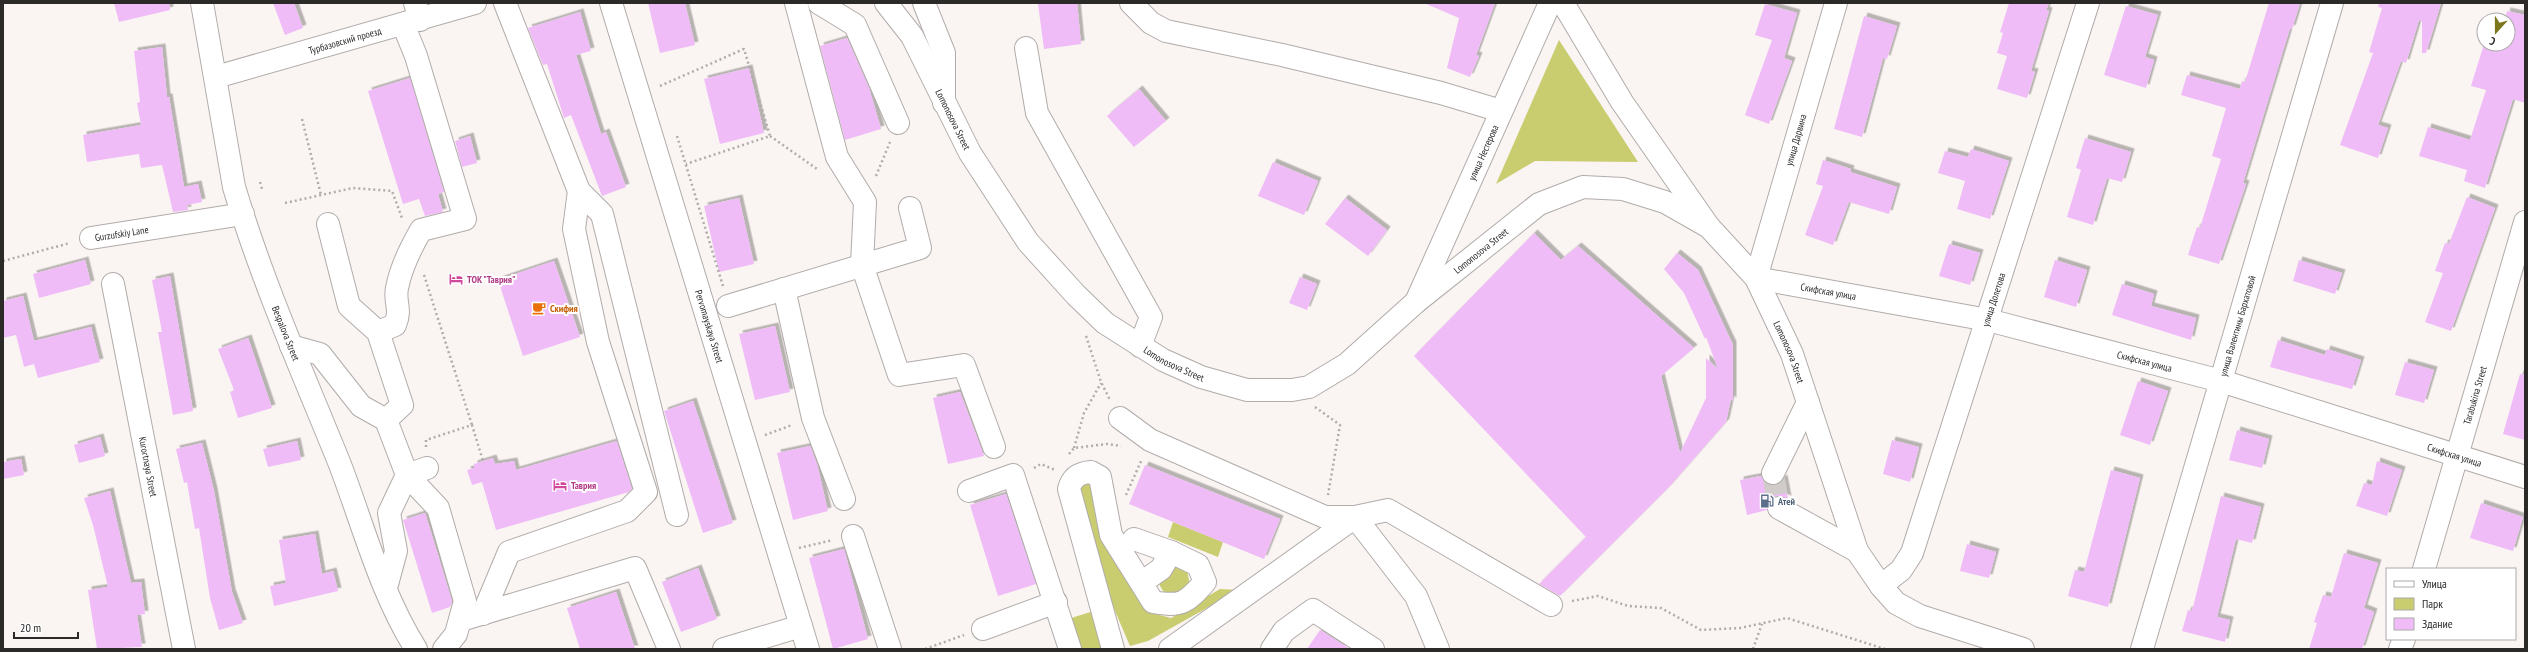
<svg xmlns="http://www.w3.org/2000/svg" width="2528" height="652" viewBox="0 0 2528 652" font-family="'PT Sans Narrow',sans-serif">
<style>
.green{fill:#c9cd6f}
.building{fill:#f0bcf8;filter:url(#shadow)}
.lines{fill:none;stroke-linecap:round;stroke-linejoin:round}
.minor-tunnel{stroke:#d1ccca;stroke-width:22;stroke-dasharray:22 11;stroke-linecap:butt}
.minor-casing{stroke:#b1acaa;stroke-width:24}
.major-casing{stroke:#b1acaa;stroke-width:24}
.path{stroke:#b0acaa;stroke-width:2.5;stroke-dasharray:2 3;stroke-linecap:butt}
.minor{stroke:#fff;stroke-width:22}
.major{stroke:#fff;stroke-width:22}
.labels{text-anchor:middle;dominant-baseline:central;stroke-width:4;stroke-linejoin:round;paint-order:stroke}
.street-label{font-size:10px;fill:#2c2a29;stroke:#fff}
.hotel-label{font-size:10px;font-weight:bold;fill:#b23c85;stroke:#fff;text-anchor:start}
.food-label{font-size:10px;font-weight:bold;fill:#c56008;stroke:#fff;text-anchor:start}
.service-label{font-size:10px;font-weight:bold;fill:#4e5e75;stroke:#fff;text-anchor:start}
</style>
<defs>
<filter id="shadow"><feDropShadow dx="3.5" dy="-3.5" stdDeviation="0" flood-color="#0004"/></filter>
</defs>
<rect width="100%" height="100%" fill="#faf4f2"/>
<g class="green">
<polygon points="1559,40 1638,162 1535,161 1496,184"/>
<polygon points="1089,481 1135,590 1152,613 1171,618 1220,589 1239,590 1148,641 1130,646 1100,576 1078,484"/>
<polygon points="1173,522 1223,542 1218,557 1168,537"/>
<polygon points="1172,565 1180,566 1187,570 1190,585 1186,592 1169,595 1163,591 1159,584"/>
<polygon points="1097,610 1108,649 1078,649 1068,619"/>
</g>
<g class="building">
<polygon points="114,3 169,3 170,10 119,22"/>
<polygon points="273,3 294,3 303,28 285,35"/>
<polygon points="648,3 685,3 695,45 660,53"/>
<polygon points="1047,3 1077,3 1081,44 1044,49 1038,4"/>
<polygon points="1424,3 1495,3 1476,55 1479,56 1470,77 1447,68 1459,18"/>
<polygon points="2009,3 2049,3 2046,10 2049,11 2031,71 2035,72 2027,98 1997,89 2007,56 1997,53 2003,33 2000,32"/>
<polygon points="2269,3 2300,3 2292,29 2290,28 2243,183 2246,184 2219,264 2188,255 2197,227 2200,228 2221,159 2212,156 2226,108 2181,95 2187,75 2240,89 2242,81 2245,82"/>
<polygon points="2379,3 2441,3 2426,53 2422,53 2422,21 2419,20 2406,63 2401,61 2378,125 2388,128 2378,158 2340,145 2373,53 2369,52 2382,8 2378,7"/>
<polygon points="1765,4 1797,13 1784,58 1792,61 1769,124 1745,115 1772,40 1755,35"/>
<polygon points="2126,6 2158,15 2145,57 2154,60 2146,88 2104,75"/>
<polygon points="2507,11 2525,15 2525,103 2513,99 2485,188 2464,181 2467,170 2419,156 2428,127 2470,140 2486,90 2471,86 2484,44 2508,44 2508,20 2505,20"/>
<polygon points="580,12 591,51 576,55 601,134 606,132 626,187 602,196 571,115 564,118 547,64 543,65 528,28"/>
<polygon points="1864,16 1897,26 1887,59 1883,58 1862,137 1834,129"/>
<polygon points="847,38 869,88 881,129 845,140 820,46"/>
<polygon points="162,47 167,97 169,97 184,187 198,184 202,202 187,205 188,210 173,212 162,165 141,168 139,154 87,162 83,135 141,125 137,103 140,102 134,51"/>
<polygon points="749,68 764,133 720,144 704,79"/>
<polygon points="410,78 444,192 438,194 443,212 425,216 419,199 403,204 368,91"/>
<polygon points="1139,89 1166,121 1134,147 1107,116"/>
<polygon points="470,136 477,163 462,167 455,141"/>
<polygon points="2085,138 2131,152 2122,182 2107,178 2093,225 2067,217 2081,170 2076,168"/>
<polygon points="1971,149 2009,161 1990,219 1957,209 1965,181 1938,173 1945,151 1968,157"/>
<polygon points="1823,160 1851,169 1850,172 1897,187 1889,214 1849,202 1833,245 1805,235 1823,186 1816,184"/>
<polygon points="1273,162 1318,181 1304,215 1258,196"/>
<polygon points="2467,197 2495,208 2451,331 2425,322 2443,273 2435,271 2445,243 2449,244"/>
<polygon points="739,198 754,264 719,272 704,206"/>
<polygon points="1345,198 1387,230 1368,256 1325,224"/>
<polygon points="1534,233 1561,260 1578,246 1694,348 1661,376 1680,453 1706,398 1706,358 1718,369 1706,337 1705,339 1684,293 1664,269 1677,253 1698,270 1733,345 1733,401 1731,399 1726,422 1669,487 1560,596 1539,584 1586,537 1414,356"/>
<polygon points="1949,244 1980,253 1970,285 1939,276"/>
<polygon points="85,260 91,284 39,298 33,274"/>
<polygon points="2055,260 2087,270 2076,307 2044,297"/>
<polygon points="2299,260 2342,273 2335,294 2293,281"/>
<polygon points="554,261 580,337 523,356 498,280"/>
<polygon points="170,276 193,411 173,415 158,332 162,332 152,280"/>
<polygon points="1300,277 1317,284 1307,310 1289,303"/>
<polygon points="2122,284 2154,294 2151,306 2196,318 2191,340 2112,315"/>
<polygon points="23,296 34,341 91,327 100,362 38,378 34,364 24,367 16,335 3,338 3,301"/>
<polygon points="775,326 790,392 755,400 739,334"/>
<polygon points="248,338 272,408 238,418 230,392 234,390 218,349"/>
<polygon points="2278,340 2325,355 2327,349 2361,360 2352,389 2270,367"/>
<polygon points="2405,362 2434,370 2424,403 2395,395"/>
<polygon points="2520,374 2525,375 2525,440 2503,434"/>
<polygon points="2138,381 2168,391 2150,445 2120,435"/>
<polygon points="960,392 984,456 948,464 933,398"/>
<polygon points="693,401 733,523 703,533 664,411"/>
<polygon points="2237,430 2269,439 2262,468 2229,460"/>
<polygon points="100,437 105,456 79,463 74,445"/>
<polygon points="1892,440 1919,447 1910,482 1883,474"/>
<polygon points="297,441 301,460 268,467 263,449"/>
<polygon points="617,441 632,489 629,492 496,530 482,482 472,485 467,470 474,468 474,464 493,458 495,464 514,461 516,470"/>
<polygon points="202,443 214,491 232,592 243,623 219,630 210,598 199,528 195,529 187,482 184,483 176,449"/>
<polygon points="810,446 817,464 828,511 793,520 777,453"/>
<polygon points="21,459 24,475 3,479 3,462"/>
<polygon points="2377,461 2402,470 2387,516 2356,506 2364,483 2372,485"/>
<polygon points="1145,465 1280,519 1264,559 1129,504"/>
<polygon points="2111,470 2140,478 2108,607 2068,596 2075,570 2084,572"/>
<polygon points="1761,476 1767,484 1773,485 1784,478 1788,499 1779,496 1773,497 1768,502 1767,510 1747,515 1740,480"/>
<polygon points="110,491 131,583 141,582 145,614 137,615 142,647 97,649 88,590 108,587 93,525 84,498"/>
<polygon points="1006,494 1036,584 998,596 970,505"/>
<polygon points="2221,496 2261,507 2252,543 2236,539 2217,617 2230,620 2225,642 2182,631 2188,610 2192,611"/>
<polygon points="2481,503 2523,517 2513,551 2470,538"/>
<polygon points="425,513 452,601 450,607 432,613 403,520"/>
<polygon points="315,534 322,574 333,571 338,591 274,606 270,586 286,583 279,540"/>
<polygon points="1967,544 1996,552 1989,578 1960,571"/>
<polygon points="844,549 868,639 833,649 809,558"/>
<polygon points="2344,553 2378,563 2364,608 2374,612 2362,649 2309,649 2317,623 2314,622 2323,595 2331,597"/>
<polygon points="698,568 717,619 681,632 662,582"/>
<polygon points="616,592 635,649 580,649 567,608"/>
<polygon points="1320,630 1350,649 1307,649"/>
</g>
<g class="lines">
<polyline class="minor-tunnel" points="1773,473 1779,508"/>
<g class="minor-casing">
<g id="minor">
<polyline points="415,3 420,20"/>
<polyline points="505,3 579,191 602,214 677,515"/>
<path id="s1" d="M611,3L808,649"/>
<polyline points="796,3 837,157 865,202 862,265 899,375 964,365 994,447"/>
<polyline points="819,3 855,25 898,123"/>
<polyline points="924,3 944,53 944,103"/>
<polyline points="1131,3 1151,23 1166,31 1282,55 1441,93 1501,111"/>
<polyline points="1563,3 1622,102 1709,227"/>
<path id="s2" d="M1836,3L1756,278L1988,320L2221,381L2525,477"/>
<polyline points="1026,48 1037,113 1151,317 1140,346"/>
<polyline points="328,224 349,306 378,332 402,405 386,420"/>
<path id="s3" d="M91,238L243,214"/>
<path id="s4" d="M113,284L184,649"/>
<polyline points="784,289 813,418 844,499"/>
<path id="s5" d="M1416,302L1550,3"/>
<polyline points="728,306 920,248 910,208"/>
<path d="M378,332L395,325C402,308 394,303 397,288C401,267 410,249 421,230L465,219L416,56L403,24"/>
<polyline points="291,346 320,354 361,406 386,420 407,475 389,513 396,551 386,588"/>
<polyline points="1120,418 1150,440 1325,517 1355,517 1388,510 1551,605"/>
<polyline points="427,468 407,475 438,508 465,601 456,634 444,649"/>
<polyline points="1773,473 1808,402"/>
<polyline points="969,491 1013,475 1070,649"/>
<polyline points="1779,508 1857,551"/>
<polyline points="853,536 890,649"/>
<polyline points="1134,539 1171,552"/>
<path id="s6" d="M1881,586L1901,570L1912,553L2088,3"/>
<polyline points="483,614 509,552 627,511 646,492 598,342 574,229 579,191"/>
<polyline points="461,620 635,568 669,649"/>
<polyline points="983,629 1056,602"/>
<polyline points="724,649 801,626"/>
<path d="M1113,649L1069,489C1072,477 1079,473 1091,472L1100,477L1111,535L1153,602C1182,607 1186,603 1205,582L1198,565L1171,552L1161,569L1141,583"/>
<polyline points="1170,649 1355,517 1416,596 1438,649"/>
<polyline points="1272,649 1284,631 1313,610 1373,649"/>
<path id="s7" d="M2142,649L2332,3"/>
</g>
</g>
<g class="major-casing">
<g id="major">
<path id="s8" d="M202,3L234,187C262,281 302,371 339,462C363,524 380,592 416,649"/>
<path id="s9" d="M886,3L912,36L970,153L1028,242L1076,295L1105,323L1163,360L1201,377L1247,390H1292L1309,387L1347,364L1416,302L1539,204L1583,187L1623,189L1665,202L1709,227L1756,278L1792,354L1857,551L1881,586L1896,603L1920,616L2023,649"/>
<path id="s10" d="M216,77L475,3"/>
<path id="s11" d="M2424,569L2525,222"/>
<polyline points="2400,649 2404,639"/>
</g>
</g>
<g class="path">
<polyline points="660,86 744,49 770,136 686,164"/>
<polyline points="302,119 321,195"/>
<polyline points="677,136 723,286"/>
<polyline points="770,136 817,169"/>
<polyline points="876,176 890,142"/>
<polyline points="260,182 262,189"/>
<polyline points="285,203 353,188 392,191 402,218"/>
<polyline points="3,261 70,243"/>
<polyline points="424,275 472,425"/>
<polyline points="1086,336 1101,382 1110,400"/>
<polyline points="1315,407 1340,425 1328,495"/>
<polyline points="765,435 792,425"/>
<polyline points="426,447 426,440 472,425 483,461"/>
<polyline points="1074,448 1084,413 1101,383"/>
<polyline points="1069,454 1074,448 1107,444 1121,446"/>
<polyline points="1034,468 1041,464 1055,470"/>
<polyline points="1126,495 1142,459"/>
<polyline points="799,548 833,540"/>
<polyline points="1572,601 1598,596 1628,606 1661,608 1701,630 1740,628 1787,618 1885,649"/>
<polyline points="925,649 964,635"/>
<polyline points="1753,649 1762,624"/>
</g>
<use href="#minor" class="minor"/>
<use href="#major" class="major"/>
</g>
<defs>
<g id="hotel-bare" transform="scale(1.08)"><path d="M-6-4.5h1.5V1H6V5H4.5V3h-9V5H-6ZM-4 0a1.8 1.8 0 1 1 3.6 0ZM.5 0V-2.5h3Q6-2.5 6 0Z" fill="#d1479c" stroke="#fff" stroke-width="2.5" paint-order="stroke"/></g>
<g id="cafe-bare" transform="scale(1.08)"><path d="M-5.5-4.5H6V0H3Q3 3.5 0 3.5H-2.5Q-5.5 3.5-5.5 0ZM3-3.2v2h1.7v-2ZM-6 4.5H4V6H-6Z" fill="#e8710a" stroke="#fff" stroke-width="2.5" paint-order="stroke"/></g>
<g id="fuel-bare" transform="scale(1.08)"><path d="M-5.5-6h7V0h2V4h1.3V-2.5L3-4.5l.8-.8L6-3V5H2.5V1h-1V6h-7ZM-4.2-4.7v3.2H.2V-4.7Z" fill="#5c6f8a" stroke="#fff" stroke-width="2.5" paint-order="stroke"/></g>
</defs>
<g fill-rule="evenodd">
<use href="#hotel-bare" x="456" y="279"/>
<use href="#cafe-bare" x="539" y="308"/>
<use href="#hotel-bare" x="560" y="485"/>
<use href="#fuel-bare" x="1767" y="501"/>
</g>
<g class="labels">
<g class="street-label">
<text stroke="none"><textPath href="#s10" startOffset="134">Турбазовский проезд</textPath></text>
<text stroke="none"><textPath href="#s9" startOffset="135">Lomonosova Street</textPath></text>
<text transform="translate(1796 140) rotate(-74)">улица Дарвина</text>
<text stroke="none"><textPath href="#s5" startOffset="164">улица Нестерова</textPath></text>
<text stroke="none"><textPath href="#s3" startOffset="31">Gurzufskiy Lane</textPath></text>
<text stroke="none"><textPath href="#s9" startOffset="831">Lomonosova Street</textPath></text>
<text stroke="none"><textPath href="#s2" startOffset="360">Скифская улица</textPath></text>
<text stroke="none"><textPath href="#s6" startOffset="312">улица Долетова</textPath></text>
<text stroke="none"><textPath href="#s1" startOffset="338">Pervomayskaya Street</textPath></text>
<text stroke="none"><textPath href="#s7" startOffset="337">улица Валентины Бархатовой</textPath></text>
<text stroke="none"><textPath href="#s8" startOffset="342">Bespalova Street</textPath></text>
<text stroke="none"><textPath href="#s9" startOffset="1238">Lomonosova Street</textPath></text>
<text stroke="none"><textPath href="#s2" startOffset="684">Скифская улица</textPath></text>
<text stroke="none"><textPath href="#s9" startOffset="471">Lomonosova Street</textPath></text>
<text stroke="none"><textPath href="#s11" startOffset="181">Tarabukina Street</textPath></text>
<text stroke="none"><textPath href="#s2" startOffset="1008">Скифская улица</textPath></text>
<text stroke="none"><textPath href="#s4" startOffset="186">Kurortnaya Street</textPath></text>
</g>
<g class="hotel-label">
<text x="467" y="279">ТОК "Таврия"</text>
<text x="571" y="485">Таврия</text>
</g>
<g class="food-label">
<text x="550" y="308">Скифия</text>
</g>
<g class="service-label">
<text x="1778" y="501">Атей</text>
</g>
</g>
<rect width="2528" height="652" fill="none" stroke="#2c2a29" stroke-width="8"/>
<rect x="2386" y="568" width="130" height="72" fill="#ffffff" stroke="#abaaa9"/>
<rect x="2394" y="581" width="20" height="6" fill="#ffffff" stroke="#abaaa9"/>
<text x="2422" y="588" font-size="12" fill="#2c2a29">Улица</text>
<rect x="2394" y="598" width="20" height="12" fill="#c9cd6f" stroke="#abaaa9"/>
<text x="2422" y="608" font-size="12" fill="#2c2a29">Парк</text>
<rect x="2394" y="618" width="20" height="12" fill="#f0bcf8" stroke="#abaaa9"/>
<text x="2422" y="628" font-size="12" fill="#2c2a29">Здание</text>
<g transform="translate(2496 32) rotate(201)"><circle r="19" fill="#ffffff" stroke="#abaaa9"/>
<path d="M0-3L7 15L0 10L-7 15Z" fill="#7b761c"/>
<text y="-6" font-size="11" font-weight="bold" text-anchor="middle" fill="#2c2a29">С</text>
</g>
<path d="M14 632v6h64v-6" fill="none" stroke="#2c2a29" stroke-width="2"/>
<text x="20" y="632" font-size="12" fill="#2c2a29" stroke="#ffffff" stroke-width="3" paint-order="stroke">20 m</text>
</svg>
